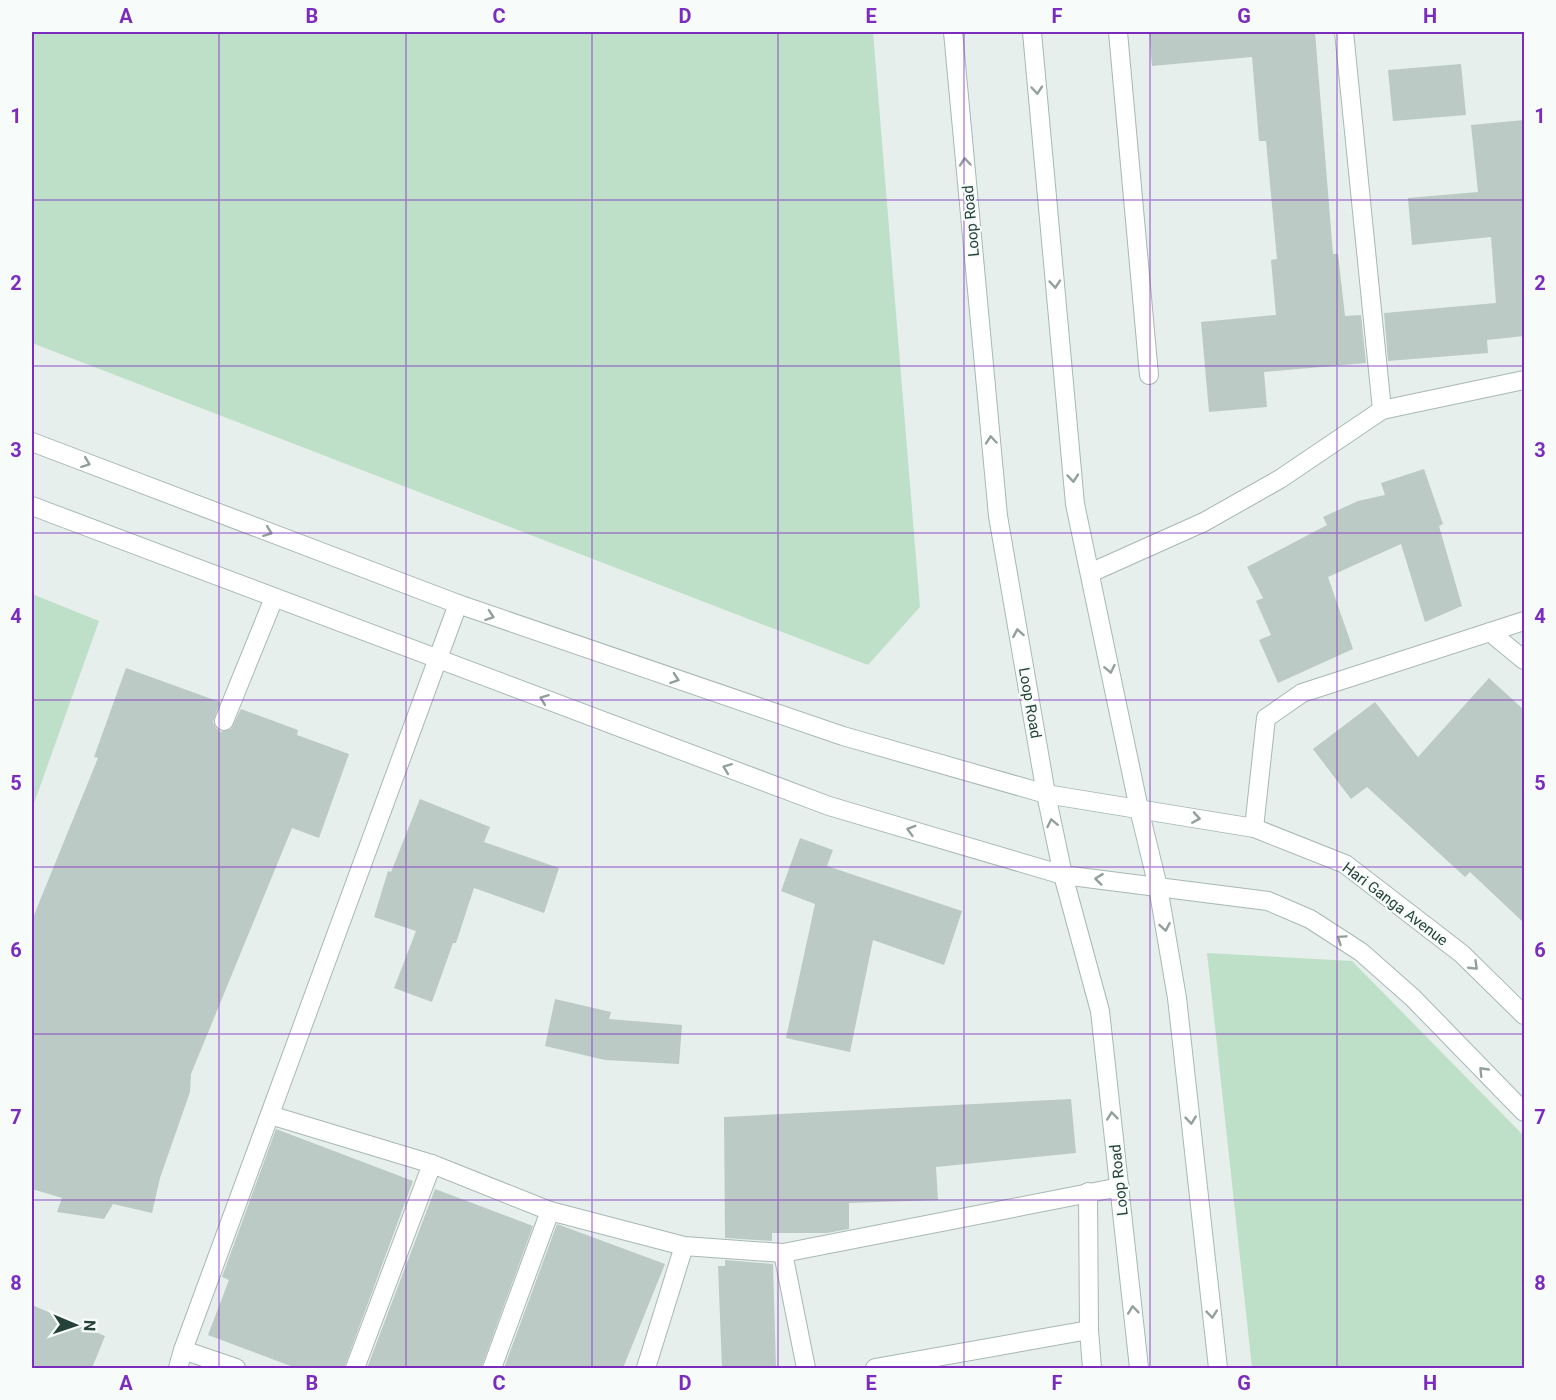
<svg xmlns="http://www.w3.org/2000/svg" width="1556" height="1400" viewBox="0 0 1556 1400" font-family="Roboto,sans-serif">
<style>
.green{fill:#bfe0c8}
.building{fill:#bbcac4}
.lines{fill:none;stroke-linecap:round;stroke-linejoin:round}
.service-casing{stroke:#a8b8b2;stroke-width:20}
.minor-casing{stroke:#a8b8b2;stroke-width:20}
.tertiary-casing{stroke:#a8b8b2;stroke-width:20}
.secondary-casing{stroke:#a4bbb3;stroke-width:20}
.service{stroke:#fff;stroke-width:18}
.minor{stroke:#fff;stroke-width:18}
.tertiary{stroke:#fff;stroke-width:18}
.secondary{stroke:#fff;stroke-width:18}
.oneway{stroke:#92a09c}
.grid{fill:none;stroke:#7b2cbf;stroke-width:1.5;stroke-opacity:0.55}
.labels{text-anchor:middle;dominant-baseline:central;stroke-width:4.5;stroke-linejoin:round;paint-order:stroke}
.street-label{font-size:15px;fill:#24423a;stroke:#f7fbf9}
.neatline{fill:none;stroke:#7b2cbf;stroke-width:2}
.grid-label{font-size:20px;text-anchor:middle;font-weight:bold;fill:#7b2cbf}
</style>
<rect width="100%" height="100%" fill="#e6efeb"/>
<g class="green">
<polygon points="32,32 873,32 920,607 868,665 32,343"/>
<polygon points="32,594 99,621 32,809"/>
<polygon points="1207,953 1352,961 1524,1136 1524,1368 1252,1368"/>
</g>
<g class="building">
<polygon points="1149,32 1315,32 1333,254 1338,254 1345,316 1361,315 1366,363 1264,372 1267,407 1209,412 1201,322 1276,315 1271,260 1277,259 1266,141 1259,141 1252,57 1152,66"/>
<polygon points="1461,64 1466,115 1393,121 1388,70"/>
<polygon points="1524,120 1524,336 1487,340 1488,353 1388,361 1384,313 1496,303 1491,237 1412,245 1408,198 1478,192 1471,125"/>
<polygon points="1424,469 1443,524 1439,526 1462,606 1425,622 1401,544 1328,577 1353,649 1278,683 1259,640 1271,635 1256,601 1263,598 1247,567 1327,525 1323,517 1358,501 1385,495 1381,483"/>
<polygon points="126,668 220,702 213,722 216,728 220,732 231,729 241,709 298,730 297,735 349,754 319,838 292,828 191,1074 190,1092 160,1178 152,1213 113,1204 104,1219 57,1212 62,1198 32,1189 32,920 98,758 94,757"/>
<polygon points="1489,678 1524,710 1524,923 1470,872 1465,877 1367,787 1351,799 1313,749 1375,702 1418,757"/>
<polygon points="420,799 490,827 484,842 559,868 544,913 474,888 456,943 453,943 432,1002 394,988 416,931 374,917 388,871 391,872"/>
<polygon points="800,838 833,850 827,866 962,911 944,965 873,940 850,1052 786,1038 815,904 781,891"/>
<polygon points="555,999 611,1012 609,1019 682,1025 679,1064 605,1060 545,1046"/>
<polygon points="1071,1099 1076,1153 936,1167 938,1200 849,1203 849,1229 827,1233 772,1233 772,1241 725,1238 724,1117"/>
<polygon points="276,1129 413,1181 344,1368 296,1368 208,1335 229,1280 222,1277"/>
<polygon points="435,1189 533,1226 481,1368 367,1368"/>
<polygon points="557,1224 665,1264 623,1368 504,1368"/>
<polygon points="725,1260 773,1264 776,1368 722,1368 718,1266 725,1266"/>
<polygon points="32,1305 105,1336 92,1368 32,1368"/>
</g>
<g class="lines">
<g class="service-casing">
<g id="service">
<polyline points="224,721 274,598"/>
<polyline points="1088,1192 1089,1330 1092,1368"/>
</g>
</g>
<g class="minor-casing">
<g id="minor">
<polyline points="1118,32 1149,375"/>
<polyline points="1344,32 1382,410"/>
<polyline points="1090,573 1204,522 1280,479 1382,410 1524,380"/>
<polyline points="1490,632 1524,660"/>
<polyline points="1254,828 1266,718 1302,693 1524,621"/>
<polyline points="270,1115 432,1164 550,1211 684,1246 783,1253 1120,1187"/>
<polyline points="783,1253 806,1368"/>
<polyline points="183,1350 236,1368"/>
<polyline points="178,1368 183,1350 458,604"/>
<polyline points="355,1368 432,1164"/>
<polyline points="492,1368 550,1211"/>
<polyline points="646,1368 684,1246"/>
<polyline points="875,1368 1089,1330"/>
</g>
</g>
<g class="tertiary-casing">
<g id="tertiary">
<polyline points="32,442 458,604 843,736 1046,794 1254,828 1345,864 1462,954 1524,1015"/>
<polyline points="32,506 829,806 1063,875 1268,901 1310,919 1361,952 1413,998 1524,1112"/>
</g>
</g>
<g class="secondary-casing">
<g id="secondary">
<polyline points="953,32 998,516 1046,794 1063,875 1100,1011 1139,1368"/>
<polyline points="1032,32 1075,504 1139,809 1158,887 1177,998 1218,1368"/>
</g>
</g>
<use href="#service" class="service"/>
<use href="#minor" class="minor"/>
<use href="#tertiary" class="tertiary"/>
<use href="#secondary" class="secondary"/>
</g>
<defs><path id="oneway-chevron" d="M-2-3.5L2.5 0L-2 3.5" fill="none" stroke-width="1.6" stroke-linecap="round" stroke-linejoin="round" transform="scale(1.5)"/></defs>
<g class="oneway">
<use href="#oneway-chevron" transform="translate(1037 90) rotate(85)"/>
<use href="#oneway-chevron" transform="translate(965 162) rotate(-95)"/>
<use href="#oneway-chevron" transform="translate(1055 284) rotate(85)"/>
<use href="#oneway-chevron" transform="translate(991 440) rotate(-95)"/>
<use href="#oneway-chevron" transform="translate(86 463) rotate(21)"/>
<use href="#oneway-chevron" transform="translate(1073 478) rotate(85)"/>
<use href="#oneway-chevron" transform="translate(268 532) rotate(21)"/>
<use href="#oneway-chevron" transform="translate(490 616) rotate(19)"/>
<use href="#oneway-chevron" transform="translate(1018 633) rotate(-100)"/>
<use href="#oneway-chevron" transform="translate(1110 669) rotate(78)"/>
<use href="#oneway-chevron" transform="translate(675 679) rotate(19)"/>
<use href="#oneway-chevron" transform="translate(544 699) rotate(-159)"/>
<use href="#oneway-chevron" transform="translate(727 768) rotate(-159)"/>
<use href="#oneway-chevron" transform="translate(1196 818) rotate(9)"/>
<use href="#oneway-chevron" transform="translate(1052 823) rotate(-102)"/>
<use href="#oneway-chevron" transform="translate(911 830) rotate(-164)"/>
<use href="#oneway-chevron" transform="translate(1099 879) rotate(-173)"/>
<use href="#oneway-chevron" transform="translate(1165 927) rotate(80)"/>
<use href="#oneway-chevron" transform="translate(1341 939) rotate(-146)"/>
<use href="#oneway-chevron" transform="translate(1474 966) rotate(44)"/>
<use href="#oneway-chevron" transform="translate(1483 1071) rotate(-134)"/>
<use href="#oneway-chevron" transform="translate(1112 1116) rotate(-96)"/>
<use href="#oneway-chevron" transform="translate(1191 1120) rotate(84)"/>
<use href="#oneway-chevron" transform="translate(1133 1310) rotate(-96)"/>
<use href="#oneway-chevron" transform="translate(1212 1314) rotate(84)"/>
</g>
<path class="grid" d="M219,32V1368M406,32V1368M592,32V1368M778,32V1368M964,32V1368M1150,32V1368M1337,32V1368M32,200H1524M32,366H1524M32,533H1524M32,700H1524M32,867H1524M32,1034H1524M32,1200H1524"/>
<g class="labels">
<g class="street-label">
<text transform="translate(971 221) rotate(-95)">Loop Road</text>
<text transform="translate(1030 703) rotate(80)">Loop Road</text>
<text transform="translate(1395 904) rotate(37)">Hari Ganga Avenue</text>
<text transform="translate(1119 1180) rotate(-96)">Loop Road</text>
</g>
</g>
<rect width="1556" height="1400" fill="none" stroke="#f7fbf9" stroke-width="66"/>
<g transform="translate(75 1325) rotate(92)" stroke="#f7fbf9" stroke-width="4.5" paint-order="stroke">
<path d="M0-4.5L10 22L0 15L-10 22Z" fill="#24423a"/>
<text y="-9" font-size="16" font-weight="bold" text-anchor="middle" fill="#24423a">N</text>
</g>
<rect x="33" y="33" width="1490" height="1334" class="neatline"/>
<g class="grid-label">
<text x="126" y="23">A</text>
<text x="312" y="23">B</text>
<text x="499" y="23">C</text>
<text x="685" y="23">D</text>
<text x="871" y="23">E</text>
<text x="1057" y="23">F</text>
<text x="1244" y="23">G</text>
<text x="1430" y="23">H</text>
<text x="16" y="123">1</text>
<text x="1540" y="123">1</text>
<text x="16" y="290">2</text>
<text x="1540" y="290">2</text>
<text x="16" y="457">3</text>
<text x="1540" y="457">3</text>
<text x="16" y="623">4</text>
<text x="1540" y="623">4</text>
<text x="16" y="790">5</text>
<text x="1540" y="790">5</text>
<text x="16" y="957">6</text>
<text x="1540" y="957">6</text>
<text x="16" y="1124">7</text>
<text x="1540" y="1124">7</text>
<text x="16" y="1290">8</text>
<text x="1540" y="1290">8</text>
<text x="126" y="1390">A</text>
<text x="312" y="1390">B</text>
<text x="499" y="1390">C</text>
<text x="685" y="1390">D</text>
<text x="871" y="1390">E</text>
<text x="1057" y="1390">F</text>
<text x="1244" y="1390">G</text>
<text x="1430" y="1390">H</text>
</g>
</svg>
